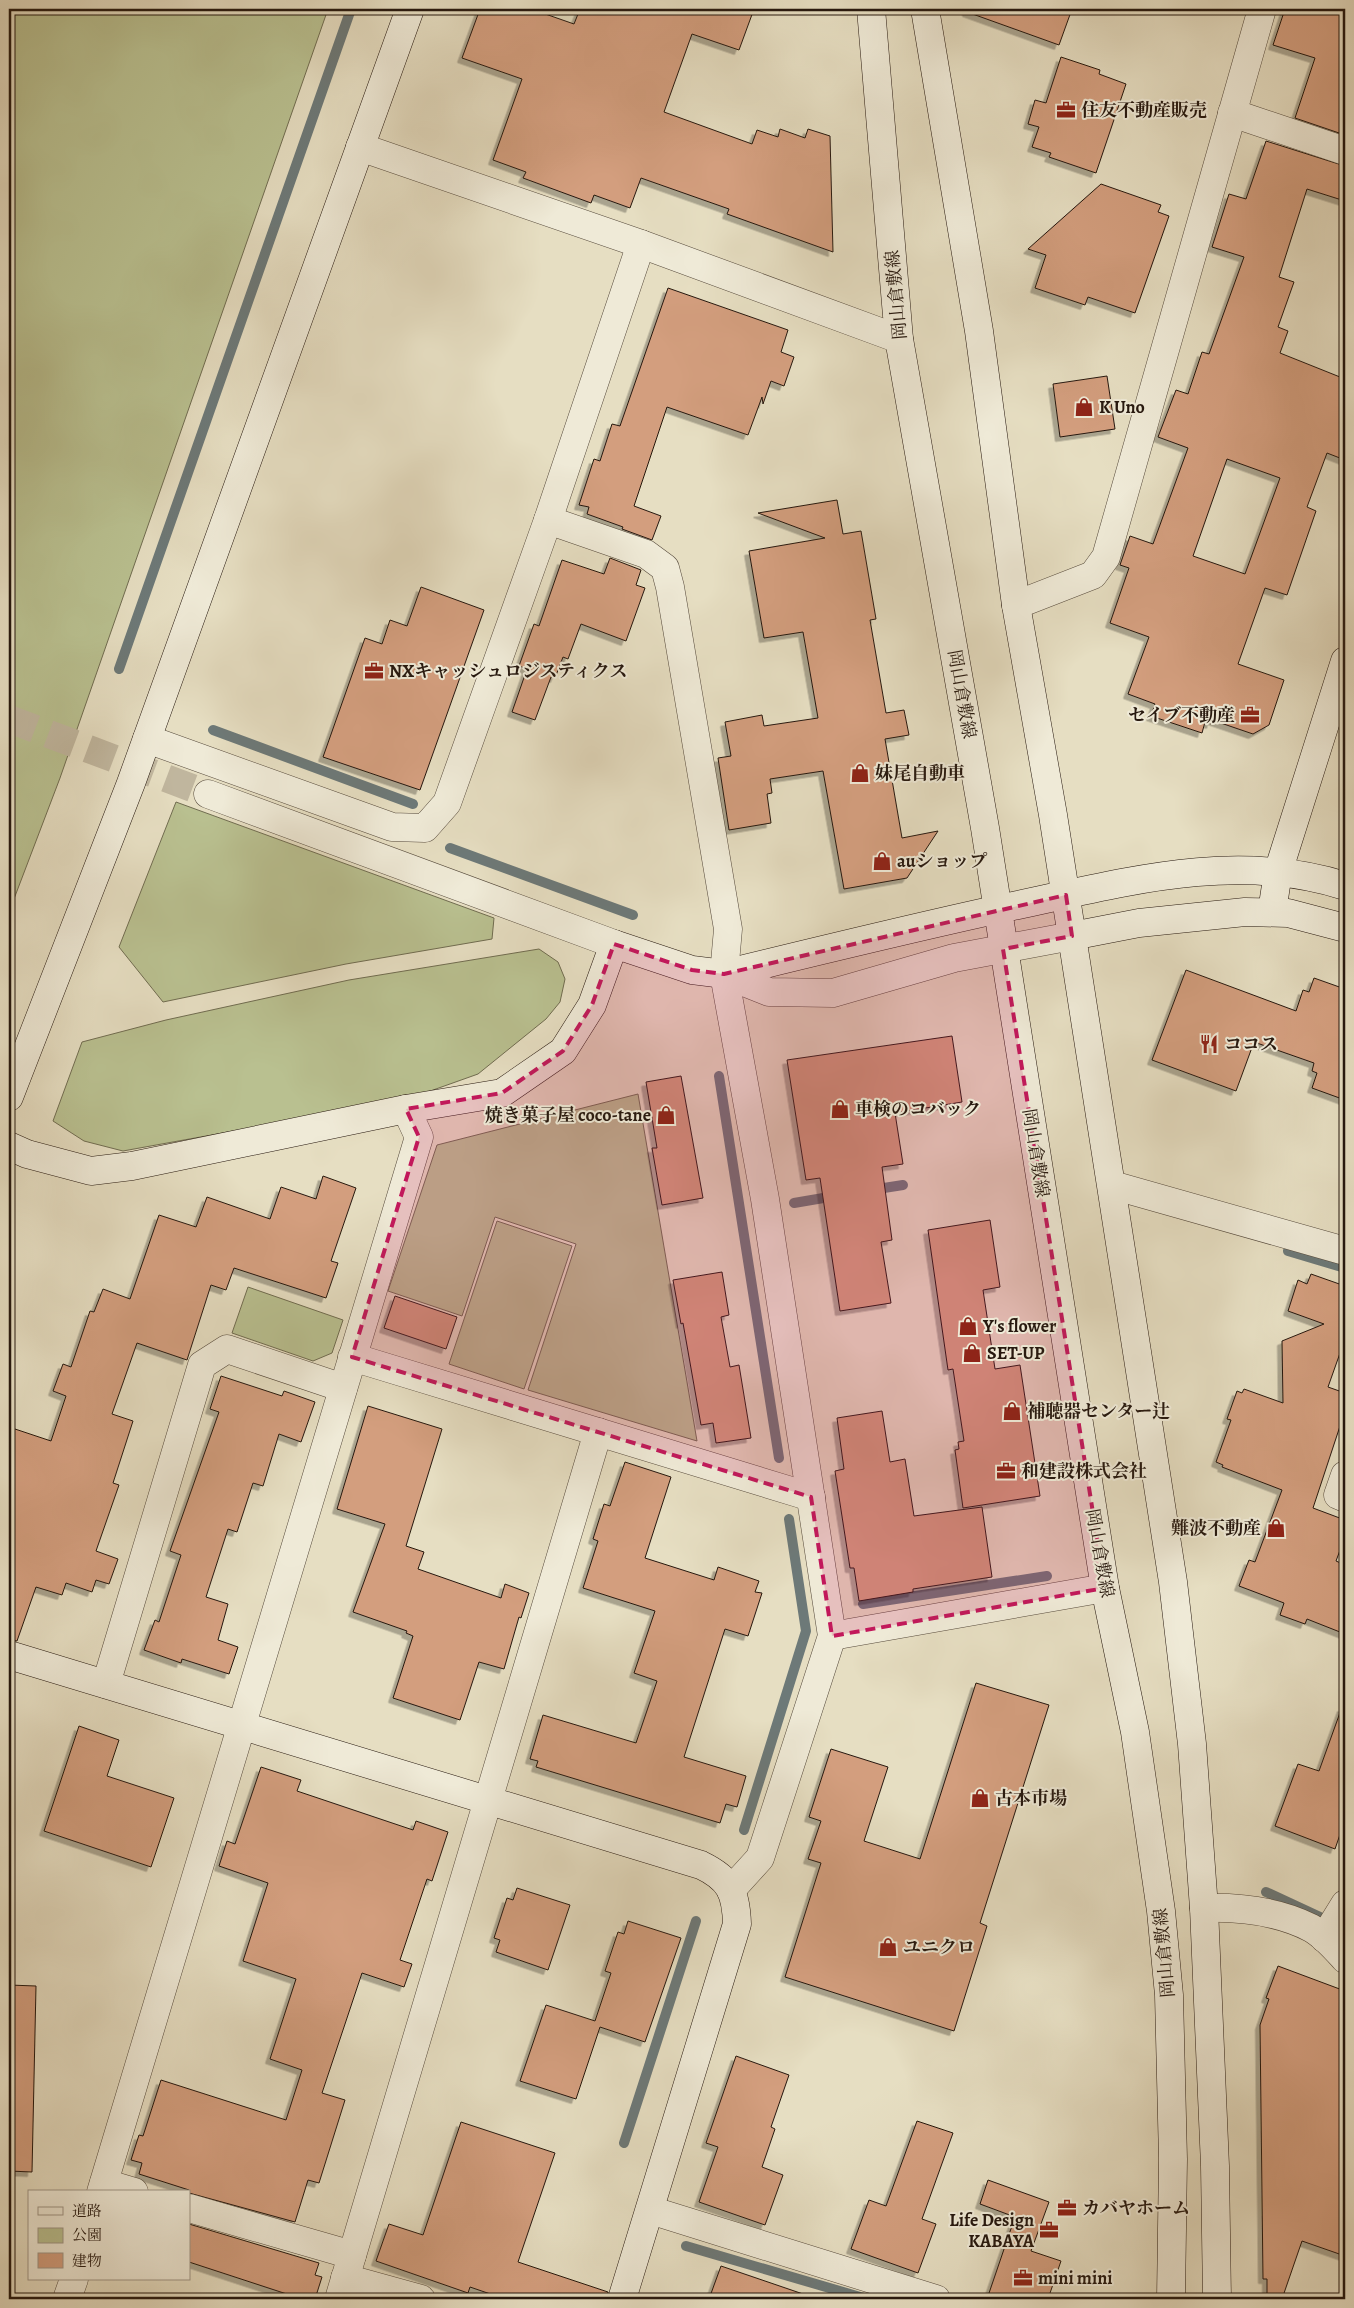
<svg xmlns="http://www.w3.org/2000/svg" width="1354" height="2308" viewBox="0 0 1354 2308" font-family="Alegreya,'Noto Serif JP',serif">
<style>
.green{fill:#b9c090;stroke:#706c50}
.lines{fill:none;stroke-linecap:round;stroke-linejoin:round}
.stream{stroke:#6d7978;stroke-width:10}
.building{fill:#d39e7e;stroke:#26180f;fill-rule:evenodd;filter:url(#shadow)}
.street-tunnel{stroke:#c0b69e;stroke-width:28;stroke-dasharray:28 14;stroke-linecap:butt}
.street-casing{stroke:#564a3c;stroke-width:29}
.secondary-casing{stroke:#26180f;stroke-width:29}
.street{stroke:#efead7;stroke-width:28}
.secondary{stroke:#efead7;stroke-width:28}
.marked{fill:#c2185b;fill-opacity:0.2;stroke:#c2185b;stroke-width:4;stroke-dasharray:10 6;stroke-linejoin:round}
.labels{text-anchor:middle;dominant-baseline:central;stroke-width:4;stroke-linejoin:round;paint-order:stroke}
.poi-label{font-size:18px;font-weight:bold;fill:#26180f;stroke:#efead7;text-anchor:start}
.street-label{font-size:18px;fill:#26180f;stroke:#efead7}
</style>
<defs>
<filter id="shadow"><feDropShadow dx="-4.5" dy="4.5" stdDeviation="0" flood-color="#0004"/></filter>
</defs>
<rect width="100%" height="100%" fill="#e6dec2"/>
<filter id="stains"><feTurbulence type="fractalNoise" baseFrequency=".004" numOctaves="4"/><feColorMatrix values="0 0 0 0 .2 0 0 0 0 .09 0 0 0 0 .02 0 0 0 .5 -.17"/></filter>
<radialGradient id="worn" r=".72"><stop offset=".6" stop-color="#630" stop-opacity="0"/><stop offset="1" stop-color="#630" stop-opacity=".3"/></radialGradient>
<g class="green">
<polygon points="9,9 328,9 60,778 9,912"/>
<polygon points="176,802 494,918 492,939 346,964 163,1002 119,947"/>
<polygon points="539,949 558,962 565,979 560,1002 546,1019 478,1074 405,1100 123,1151 84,1141 53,1121 82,1042 166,1020 349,980"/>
<polygon points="638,1094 697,1441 528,1390 576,1244 495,1217 462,1316 388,1291 437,1145"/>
<polygon points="497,1221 572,1246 524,1389 449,1364"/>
<polygon points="248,1287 343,1320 332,1353 313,1361 232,1333"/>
</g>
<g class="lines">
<g class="stream">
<polyline points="119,669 351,9"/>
<polyline points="213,730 413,804"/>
<polyline points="450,848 633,915"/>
<polyline points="719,1076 779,1458"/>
<polyline points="871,1190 903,1185"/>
<polyline points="794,1203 835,1196"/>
<polyline points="1288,1251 1345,1268"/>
<polyline points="863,1604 1047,1576"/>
<polyline points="744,1830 806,1631 789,1519"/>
<polyline points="1266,1892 1333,1923"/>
<polyline points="624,2143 696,1921"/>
<polyline points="686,2246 867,2299"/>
</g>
</g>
<g class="building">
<polygon points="480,9 531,9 574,24 580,9 754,9 739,50 692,34 664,112 752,144 757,130 778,137 780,129 805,138 808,129 830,136 833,252 727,214 729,209 641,178 630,208 594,195 591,203 523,178 526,172 493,160 522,79 462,58"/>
<polygon points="967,9 1072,9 1059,45 967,12"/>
<polygon points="1285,9 1345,9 1345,135 1295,118 1315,58 1273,45"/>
<polygon points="1061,57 1100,70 1099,74 1126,84 1096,173 1049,157 1051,153 1032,147 1039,127 1028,124 1035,100 1046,103"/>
<path d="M1266,141L1345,166V201L1307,189L1279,277L1294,282L1278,327L1288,331L1280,353L1345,379V460L1327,453L1307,507L1316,511L1287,595L1265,588L1238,664L1284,680L1269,725L1253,734L1212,720L1211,724L1205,722L1202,733L1151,716L1155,704L1128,694L1149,637L1110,623L1129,568L1120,565L1130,536L1153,544L1188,448L1158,437L1176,390L1188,394L1202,352L1209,354L1244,257L1212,247L1229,194L1246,199ZM1227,459L1280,478L1245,574L1193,556Z"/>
<polygon points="1101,184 1161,205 1158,212 1169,216 1135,313 1088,297 1085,305 1035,288 1046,255 1028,249"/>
<polygon points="668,288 788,330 781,352 794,357 784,386 771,381 763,404 762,397 748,435 667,407 634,506 661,516 652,540 622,529 623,527 587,514 589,507 579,505 594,459 600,461 612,424 620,426"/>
<polygon points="1107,376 1115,429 1060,437 1053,384"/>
<polygon points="837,500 843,534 861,531 876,619 870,620 886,713 904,710 909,735 885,739 902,838 938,831 907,878 844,889 823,771 770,779 772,793 767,794 771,823 729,830 718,758 731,756 725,722 762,715 764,726 818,718 803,632 764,638 749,551 825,538 758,513"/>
<polygon points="610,558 641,570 636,585 645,588 626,641 581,624 568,659 563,657 555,678 551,677 535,720 512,712 527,669 519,666 534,624 539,626 562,560 604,574"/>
<polygon points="421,587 484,610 420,790 323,757 365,638 382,644 390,620 407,626"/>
<polygon points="1186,970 1296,1011 1303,990 1309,992 1314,978 1345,989 1345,1100 1312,1088 1317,1073 1312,1071 1314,1063 1254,1042 1236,1091 1152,1060"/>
<polygon points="952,1036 962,1102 895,1113 903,1164 882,1167 892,1240 881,1242 891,1303 840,1311 820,1178 806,1180 787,1060"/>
<polygon points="681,1076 703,1198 662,1205 652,1148 657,1148 646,1082"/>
<polygon points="323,1176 356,1188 331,1261 338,1263 326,1298 234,1268 226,1290 211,1285 187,1360 137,1343 112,1414 133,1421 113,1483 119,1485 96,1551 118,1559 109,1584 96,1580 92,1592 66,1583 62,1595 36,1587 17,1641 9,1640 9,1427 51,1441 66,1396 53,1391 63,1364 71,1367 90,1311 94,1312 103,1289 130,1299 159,1215 196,1227 207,1197 270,1219 281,1187 316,1199"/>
<polygon points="990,1220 1000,1287 983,1290 995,1369 1020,1365 1040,1496 963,1508 955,1450 959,1449 958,1442 964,1441 953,1369 948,1370 928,1230"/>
<polygon points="722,1272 729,1315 721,1317 730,1367 739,1365 751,1438 716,1443 713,1423 701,1425 683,1323 681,1324 673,1280"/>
<polygon points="1311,1274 1345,1286 1345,1339 1328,1387 1345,1393 1345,1411 1313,1508 1345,1520 1345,1537 1336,1561 1345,1565 1345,1634 1307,1619 1305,1624 1280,1615 1284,1603 1239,1586 1249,1560 1255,1562 1282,1490 1222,1467 1223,1465 1216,1462 1231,1420 1227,1419 1237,1391 1242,1393 1244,1389 1283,1403 1282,1341 1324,1324 1288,1311 1298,1280 1307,1284"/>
<polygon points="395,1296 457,1317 446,1349 384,1328"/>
<polygon points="221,1376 282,1396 284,1391 315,1402 301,1442 279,1434 263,1486 253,1483 237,1532 228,1529 206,1597 228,1604 218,1640 238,1647 229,1674 182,1659 181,1663 144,1650 155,1620 159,1622 181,1555 170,1551 219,1412 210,1409"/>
<polygon points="368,1406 442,1429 406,1546 424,1552 418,1569 501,1598 505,1584 529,1593 521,1618 519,1617 504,1669 479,1662 460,1720 393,1698 413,1636 406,1633 407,1631 353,1612 385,1524 337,1509"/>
<polygon points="882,1411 890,1462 905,1459 914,1516 982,1507 992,1577 913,1589 913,1592 859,1601 854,1568 850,1568 835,1471 844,1469 837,1418"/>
<polygon points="625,1462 671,1477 645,1558 714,1580 718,1567 759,1581 755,1592 762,1593 748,1636 725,1629 684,1757 746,1776 737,1807 726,1804 720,1823 536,1767 538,1761 530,1759 543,1715 636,1743 657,1681 634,1673 655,1611 583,1588 598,1541 593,1539 604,1504 610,1506"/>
<polygon points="976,1683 1049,1705 980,1923 987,1926 954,2031 785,1977 821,1863 808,1859 821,1821 809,1817 831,1749 888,1767 864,1841 920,1859"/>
<polygon points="1342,1707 1345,1708 1345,1820 1335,1849 1275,1826 1298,1764 1319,1771"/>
<polygon points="79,1726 119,1740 107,1776 174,1798 151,1867 44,1831"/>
<polygon points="261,1767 301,1780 297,1791 413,1830 416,1821 448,1832 432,1881 427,1879 400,1960 412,1964 404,1987 362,1973 322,2093 345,2100 319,2183 308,2180 295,2222 189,2193 189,2190 139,2174 142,2163 131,2160 139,2135 143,2136 161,2080 286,2120 302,2070 270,2059 296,1979 243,1961 268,1883 219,1866 227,1841 235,1844"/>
<polygon points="517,1888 570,1905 548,1970 496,1952 500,1940 494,1938 507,1898 513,1900"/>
<polygon points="628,1921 681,1938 645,2042 600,2027 576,2099 520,2081 546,2005 595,2021 611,1973 605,1971 618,1932 624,1934"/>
<polygon points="1278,1966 1345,1991 1345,2256 1302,2241 1282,2299 1267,2299 1267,2279 1263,2279 1260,2025 1269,1999 1266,1998"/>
<polygon points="9,1985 36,1986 32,2172 9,2171"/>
<polygon points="736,2056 789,2075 771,2127 775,2129 762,2167 783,2175 765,2225 699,2202 718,2147 706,2143"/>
<polygon points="917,2121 953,2133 922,2219 936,2224 918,2273 851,2249 869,2200 886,2206"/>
<polygon points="461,2122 555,2153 518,2262 608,2292 607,2299 505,2299 470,2287 468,2293 376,2261 389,2224 423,2235"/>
<polygon points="988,2180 1049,2202 1031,2251 1061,2261 1048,2299 987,2299 1015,2217 980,2204"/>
<polygon points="189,2224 319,2263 315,2275 322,2277 315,2299 302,2299 189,2262"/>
<polygon points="721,2266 806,2295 805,2299 709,2299"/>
</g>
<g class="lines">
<polyline class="street-tunnel" points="9,719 208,794"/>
<g class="street-casing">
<g id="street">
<polyline points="1232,113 1345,151"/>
<polyline points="360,147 641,244 899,339"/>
<polyline points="548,520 646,554 665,568 670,587 728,929 724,974 765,1199 832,1636 760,1858 731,1890"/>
<polyline points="1016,605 1093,575 1106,557 1262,9"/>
<polyline points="147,739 392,827 425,828 447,803 548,520 641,244"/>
<polyline points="208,794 614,944"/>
<polyline points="724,974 769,992 833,993 954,958 1072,936"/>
<polyline points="1112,1185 1345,1251"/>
<polyline points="352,1357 811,1497"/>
<polyline points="1345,1475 1338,1495 1345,1498"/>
<polyline points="832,1636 1105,1588"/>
<polyline points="106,1684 202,1365 227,1349 343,1388"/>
<path d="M1204,1908C1240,1907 1278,1911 1311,1928C1324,1935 1335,1948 1345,1959"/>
<polyline points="1324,1938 1345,1904"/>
<polyline points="104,2183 134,2192"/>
<polyline points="101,2192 419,1137 406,1109"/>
<polyline points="189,2208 352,2255"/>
<polyline points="650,2210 936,2299"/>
<polyline points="345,2278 421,2299"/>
<polyline points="67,2299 74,2279"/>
<polyline points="339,2299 598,1432"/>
</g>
</g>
<g class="secondary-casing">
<g id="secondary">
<polyline points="871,9 899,339 985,828 1105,1588 1135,1732 1161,1911 1169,1995 1173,2159 1171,2299"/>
<polyline points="925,9 979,331 1016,605 1053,815 1173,1582 1192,1744 1204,1908 1215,2166 1217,2299"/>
<polyline points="1272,912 1278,872 1345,661"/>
<polyline points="1072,936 1139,923 1245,912 1288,913 1345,928"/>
<polyline points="9,1097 131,783 410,9"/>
<path d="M9,1146L27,1154L91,1171L132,1166L406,1109L502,1093L563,1051L592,1005L614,944L692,970L724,974C822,950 920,926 1018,905C1125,882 1237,851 1345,886"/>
<path d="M9,1655L701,1865C730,1879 736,1892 737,1924L622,2299"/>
</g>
</g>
<use href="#street" class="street"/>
<use href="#secondary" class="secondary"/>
</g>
<path class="marked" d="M1066,895L1072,936L1003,949L1105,1588L832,1636L811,1497L352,1357L419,1137L406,1109L502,1093L563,1051L592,1005L614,944L692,970L724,974Z"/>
<defs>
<g id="office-bare" transform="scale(1.5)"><path d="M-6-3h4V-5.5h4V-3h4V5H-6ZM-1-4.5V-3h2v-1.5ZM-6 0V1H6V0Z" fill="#8f2418" stroke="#efead7" stroke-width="2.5" paint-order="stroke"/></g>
<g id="shop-bare" transform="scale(1.5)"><path d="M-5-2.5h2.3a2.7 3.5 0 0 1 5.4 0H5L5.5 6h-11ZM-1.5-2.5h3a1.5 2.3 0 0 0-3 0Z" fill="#8f2418" stroke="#efead7" stroke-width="2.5" paint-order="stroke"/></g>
<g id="restaurant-bare" transform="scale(1.5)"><path d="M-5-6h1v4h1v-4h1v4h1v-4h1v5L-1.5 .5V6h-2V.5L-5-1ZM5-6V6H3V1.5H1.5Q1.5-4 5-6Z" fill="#8f2418" stroke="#efead7" stroke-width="2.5" paint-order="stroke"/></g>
</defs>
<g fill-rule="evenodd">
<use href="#office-bare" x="1066" y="110"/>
<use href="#shop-bare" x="1084" y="407"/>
<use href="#office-bare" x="374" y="671"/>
<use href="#office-bare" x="1250" y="715"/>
<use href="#shop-bare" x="860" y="773"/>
<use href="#shop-bare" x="882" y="861"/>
<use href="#restaurant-bare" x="1209" y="1044"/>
<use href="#shop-bare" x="840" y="1109"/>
<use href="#shop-bare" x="666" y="1115"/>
<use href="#shop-bare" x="968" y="1326"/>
<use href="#shop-bare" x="972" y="1353"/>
<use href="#shop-bare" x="1012" y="1411"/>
<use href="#office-bare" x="1006" y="1471"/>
<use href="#shop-bare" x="1276" y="1528"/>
<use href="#shop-bare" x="980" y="1798"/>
<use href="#shop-bare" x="888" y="1947"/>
<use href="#office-bare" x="1067" y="2208"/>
<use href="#office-bare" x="1049" y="2230"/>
<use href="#office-bare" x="1023" y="2278"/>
</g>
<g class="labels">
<g class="poi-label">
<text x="1081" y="110">住友不動産販売</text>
<text x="1099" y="407">K Uno</text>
<text x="389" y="671">NXキャッシュロジスティクス</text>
<text x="1235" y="715" text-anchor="end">セイブ不動産</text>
<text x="875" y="773">妹尾自動車</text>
<text x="897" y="861">auショップ</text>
<text x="1224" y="1044">ココス</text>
<text x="855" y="1109">車検のコバック</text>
<text x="651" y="1115" text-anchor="end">焼き菓子屋 coco-tane</text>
<text x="983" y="1326">Y's flower</text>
<text x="987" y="1353">SET-UP</text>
<text x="1027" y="1411">補聴器センター辻</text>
<text x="1021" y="1471">和建設株式会社</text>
<text x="1261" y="1528" text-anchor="end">難波不動産</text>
<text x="995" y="1798">古本市場</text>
<text x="903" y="1947">ユニクロ</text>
<text x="1082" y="2208">カバヤホーム</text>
<text x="1034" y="2220" text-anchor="end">Life Design<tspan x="1034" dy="21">KABAYA</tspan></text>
<text x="1038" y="2278">mini mini</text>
</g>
<g class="street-label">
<text transform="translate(896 295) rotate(-95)">岡山倉敷線</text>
<text transform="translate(962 694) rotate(80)">岡山倉敷線</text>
<text transform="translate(1036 1153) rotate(81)">岡山倉敷線</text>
<text transform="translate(1100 1553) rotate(80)">岡山倉敷線</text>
<text transform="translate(1164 1953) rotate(-95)">岡山倉敷線</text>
</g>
</g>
<rect width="1354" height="2308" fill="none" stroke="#e6dec2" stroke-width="30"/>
<rect x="10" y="10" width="1334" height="2288" fill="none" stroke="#26180f" stroke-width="2.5"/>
<rect x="15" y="15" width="1324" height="2278" fill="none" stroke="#26180f"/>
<rect x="28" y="2190" width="162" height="90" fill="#efead7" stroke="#9f9687"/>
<rect x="38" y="2207" width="25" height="8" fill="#efead7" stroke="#9f9687"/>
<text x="72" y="2216" font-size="15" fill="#26180f">道路</text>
<rect x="38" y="2228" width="25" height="15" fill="#b9c090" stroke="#9f9687"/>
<text x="72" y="2240" font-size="15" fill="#26180f">公園</text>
<rect x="38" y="2253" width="25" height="15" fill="#d39e7e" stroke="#9f9687"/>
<text x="72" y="2266" font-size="15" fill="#26180f">建物</text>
<rect width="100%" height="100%" filter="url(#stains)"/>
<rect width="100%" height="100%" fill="url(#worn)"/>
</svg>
